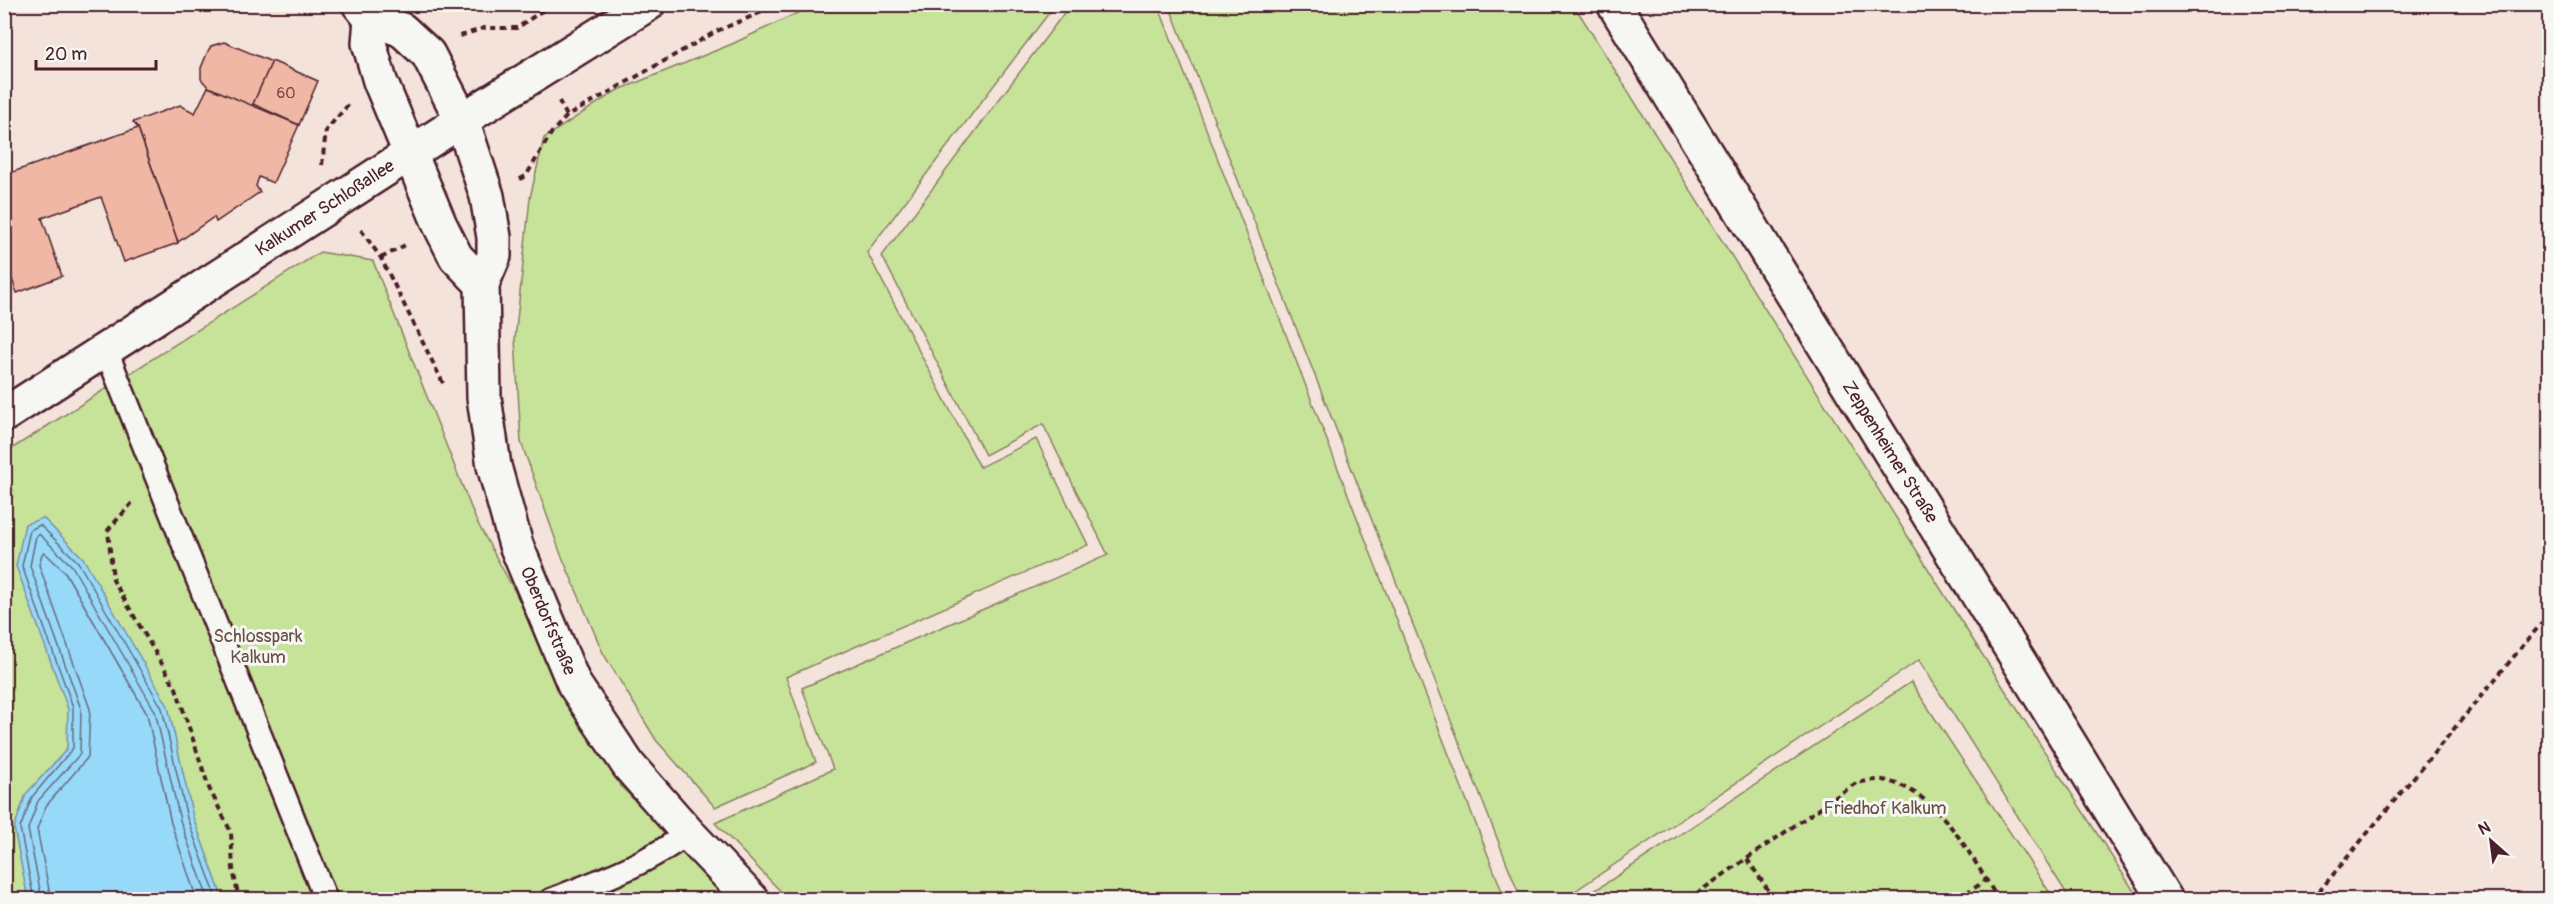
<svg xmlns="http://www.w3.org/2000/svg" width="2554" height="904" viewBox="0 0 2554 904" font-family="Pangolin,sans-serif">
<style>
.green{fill:#c7e299;stroke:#888062;stroke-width:1.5}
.water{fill:#97d9f9;stroke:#788fa7;stroke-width:1.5}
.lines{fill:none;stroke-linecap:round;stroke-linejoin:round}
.shore{stroke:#69697d;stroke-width:1.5}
.building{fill:#efb7a4;stroke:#4a1f2b;stroke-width:1.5}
.lane-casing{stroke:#4a1f2b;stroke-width:27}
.street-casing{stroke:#4a1f2b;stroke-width:38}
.secondary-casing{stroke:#4a1f2b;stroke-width:38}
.path{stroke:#4a1f2b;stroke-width:4;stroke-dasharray:6 4.5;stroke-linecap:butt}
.lane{stroke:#f6f6f2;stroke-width:22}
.street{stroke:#f6f6f2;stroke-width:33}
.secondary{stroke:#f6f6f2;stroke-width:33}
.labels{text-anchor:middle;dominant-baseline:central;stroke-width:6;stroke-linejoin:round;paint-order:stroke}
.number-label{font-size:15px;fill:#734549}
.street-label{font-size:18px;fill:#4a1f2b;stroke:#f6f6f2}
.park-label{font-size:18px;fill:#695046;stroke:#f6f6f2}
</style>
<rect width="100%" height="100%" fill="#f4e3db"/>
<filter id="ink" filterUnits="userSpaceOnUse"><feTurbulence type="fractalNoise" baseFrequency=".0167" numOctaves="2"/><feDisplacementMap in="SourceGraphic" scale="12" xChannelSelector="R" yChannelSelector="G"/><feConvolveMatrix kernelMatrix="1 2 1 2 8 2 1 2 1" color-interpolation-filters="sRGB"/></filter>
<g filter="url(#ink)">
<g class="green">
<polygon points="816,4 1055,5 867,252 980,467 1036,439 1088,545 786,677 816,762 715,807 656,740 603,653 560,552 521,442 515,339 530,198 544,138 616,91 732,44"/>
<polygon points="1070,5 1158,5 1505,899 788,899 715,823 833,769 802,688 1108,555 1043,424 985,455 882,256"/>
<polygon points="1169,5 1574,5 1966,629 2139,899 2070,899 1919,660 1563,899 1521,899"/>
<polygon points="320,252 373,261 476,520 620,785 727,899 5,900 5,453"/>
<polygon points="1911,682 2054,899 1582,899"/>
</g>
<polygon class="water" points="43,518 83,558 168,706 193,817 220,891 220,899 28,899 14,828 26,794 67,749 68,709 16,566 25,524"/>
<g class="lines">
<g class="shore">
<polyline points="34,900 20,828 32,797 73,748 73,707 22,566 30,530 40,525 78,562 162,708 187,818 214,891 214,900"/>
<polyline points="42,900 28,829 38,801 80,754 81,709 30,566 36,536 39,534 72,566 155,711 180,820 206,893 206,900"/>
<polyline points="51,900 37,829 46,806 88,757 90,709 39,565 42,554 44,552 65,572 147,714 171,823 197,900"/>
</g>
</g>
<g class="building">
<polygon points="224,42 272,62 252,107 208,87 201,79 201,68 208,51 211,46"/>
<polygon points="272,61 318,81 299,125 253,104"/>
<polygon points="208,87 299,125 273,183 259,177 256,186 260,192 216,222 214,217 178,242 138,128 133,122 180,105 195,113"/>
<polygon points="138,128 178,243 124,262 101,197 42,218 62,276 17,293 4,257 4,175"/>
</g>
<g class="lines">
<g class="lane-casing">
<g id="lane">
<polyline points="106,350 326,900"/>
<path d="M551,900C599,881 647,864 688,833"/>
</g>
</g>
<g class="street-casing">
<g id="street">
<polyline points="359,4 371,19 402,30 428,54 462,120 487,196 494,237 494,256 482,284 484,397 494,466 516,545 574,684 629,766 688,833 752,900"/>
<polyline points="1614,4 2166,900"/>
<polyline points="371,19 369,43 380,81 440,225 456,257 482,284"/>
</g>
</g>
<g class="secondary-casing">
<polyline id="secondary" points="4,415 462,120 648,4"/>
</g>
<g class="path">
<polyline points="460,36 484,28 517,28 552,4"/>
<polyline points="559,101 567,116"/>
<polyline points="322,165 326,130 349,104"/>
<polyline points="520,179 526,176 552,132 567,116 717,31 781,4"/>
<polyline points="361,230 381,258 445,387"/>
<polyline points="381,258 407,244"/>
<polyline points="132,503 108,530 113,580 176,688 209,788 231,832 233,869 239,900"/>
<polyline points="1747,859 1775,900"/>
<path d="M1687,900L1856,783C1864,782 1875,779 1883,780C1940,791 1970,856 1999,900"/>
<polyline points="1957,900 1986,880"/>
<polyline points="2312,900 2550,613"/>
</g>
<use href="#lane" class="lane"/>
<use href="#street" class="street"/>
<use href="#secondary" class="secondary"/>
</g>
</g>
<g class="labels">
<g class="number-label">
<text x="286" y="93">60</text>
</g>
<g class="street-label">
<text transform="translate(325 208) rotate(-33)">Kalkumer Schloßallee</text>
<text transform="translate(1890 452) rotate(58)">Zeppenheimer Straße</text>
<text transform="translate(548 621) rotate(67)">Oberdorfstraße</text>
</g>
<g class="park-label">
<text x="258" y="636">Schlosspark<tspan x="258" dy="21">Kalkum</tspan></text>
<text x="1885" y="808">Friedhof Kalkum</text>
</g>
</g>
<rect width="2554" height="904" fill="none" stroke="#f6f6f2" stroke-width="24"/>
<rect x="12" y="12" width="2530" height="880" fill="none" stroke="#4a1f2b" stroke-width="2" filter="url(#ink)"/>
<g transform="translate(2491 841) rotate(332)" stroke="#f6f6f2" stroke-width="4.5" paint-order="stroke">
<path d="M0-4.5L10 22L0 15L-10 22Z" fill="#4a1f2b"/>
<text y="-9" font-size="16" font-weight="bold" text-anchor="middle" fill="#4a1f2b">N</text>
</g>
<path d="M36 60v9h120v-9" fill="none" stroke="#4a1f2b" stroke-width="3"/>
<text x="45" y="60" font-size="18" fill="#4a1f2b" stroke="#f6f6f2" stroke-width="4.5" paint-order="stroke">20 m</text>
</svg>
